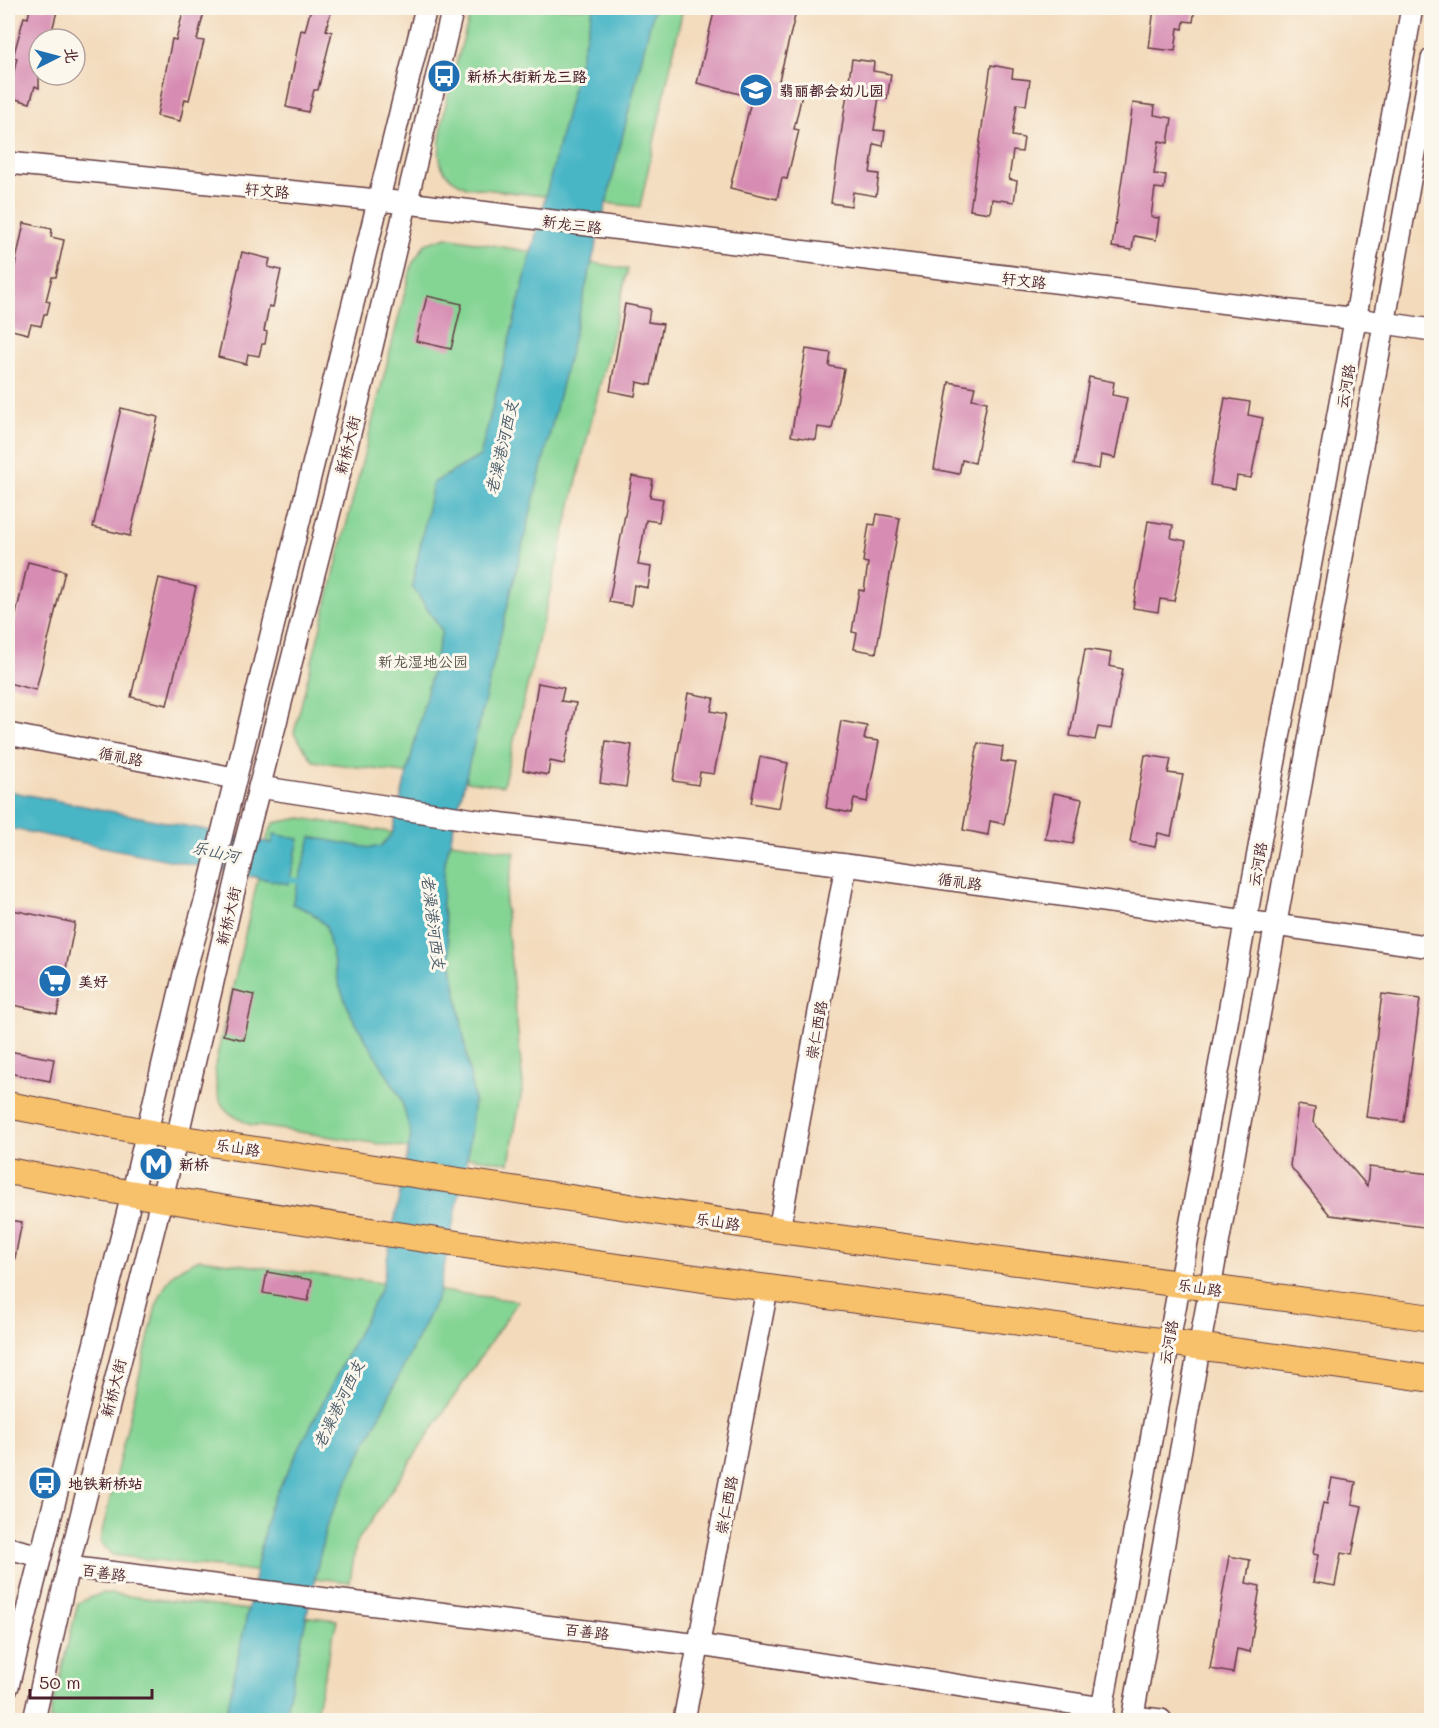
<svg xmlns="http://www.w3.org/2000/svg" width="1439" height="1728" viewBox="0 0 1439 1728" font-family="Mali,'LXGW WenKai TC',sans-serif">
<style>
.green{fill:#84d494;stroke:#677a60;stroke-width:1.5}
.water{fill:#4ab6c6;stroke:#4a6a78;stroke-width:1.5}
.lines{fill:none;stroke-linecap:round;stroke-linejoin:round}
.stream{stroke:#4ab6c6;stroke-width:4.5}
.building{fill:#d78cb3}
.minor-casing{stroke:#633b41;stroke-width:24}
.major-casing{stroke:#633b41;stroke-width:28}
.minor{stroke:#fff;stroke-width:21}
.major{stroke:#f7c06b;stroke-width:26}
.labels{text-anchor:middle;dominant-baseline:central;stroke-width:6;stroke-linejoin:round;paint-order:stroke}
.poi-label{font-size:15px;font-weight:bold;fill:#4a1f2b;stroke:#fbf7ec;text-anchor:start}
.street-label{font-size:15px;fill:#4a1f2b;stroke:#fbf7ec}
.park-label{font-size:15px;fill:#5b554a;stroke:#fbf7ec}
.water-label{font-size:16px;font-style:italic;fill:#4a5b69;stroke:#fbf7ec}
</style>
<rect width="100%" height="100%" fill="#fbf7ec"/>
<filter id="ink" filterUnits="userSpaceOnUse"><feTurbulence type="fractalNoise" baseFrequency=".0167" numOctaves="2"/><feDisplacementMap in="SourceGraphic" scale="12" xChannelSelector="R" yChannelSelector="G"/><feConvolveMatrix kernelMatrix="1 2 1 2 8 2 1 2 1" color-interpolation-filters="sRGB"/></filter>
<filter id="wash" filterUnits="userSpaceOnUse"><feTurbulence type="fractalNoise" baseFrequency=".008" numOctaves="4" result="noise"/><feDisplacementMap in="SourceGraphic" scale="24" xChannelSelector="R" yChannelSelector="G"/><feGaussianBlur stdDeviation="1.35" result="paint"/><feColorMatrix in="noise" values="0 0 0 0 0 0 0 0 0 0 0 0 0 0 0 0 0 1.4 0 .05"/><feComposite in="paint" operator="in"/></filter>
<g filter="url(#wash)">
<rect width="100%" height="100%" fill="#f3dabb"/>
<g class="green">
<path d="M472,8H683L640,207L466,187C456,181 447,178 442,167C430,140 464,40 472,8Z"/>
<polygon points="447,237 628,269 503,786 313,761 294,733 412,264 425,244"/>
<path d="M301,818L515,852L505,902L523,1085L509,1163L251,1125C217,1110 217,1101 215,1065L268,834L274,823Z"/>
<path d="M200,1259L518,1301L356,1543L350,1582L112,1555L100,1541L156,1306C168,1278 170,1271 200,1259Z"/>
<polygon points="102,1593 337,1620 314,1720 49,1720 78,1603"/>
</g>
<g class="water">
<polygon points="593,8 654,8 445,862 442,903 474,1100 468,1153 438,1296 327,1523 284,1720 225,1720 269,1508 382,1286 411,1135 401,1098 351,1015 339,985 326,926 311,912 292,904 311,837 370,848 381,846 392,834 442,631 412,586 433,483 480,456"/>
<polygon points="8,791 272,843 274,834 299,839 289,884 8,828"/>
</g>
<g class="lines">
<polyline class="stream" points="285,878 303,882"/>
</g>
<g id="blocks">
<g class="building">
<polygon points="30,8 56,8 57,11 50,39 39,39 39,88 35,86 30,103 8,97 17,58 13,57 24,17 28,18"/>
<polygon points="184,8 204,12 197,40 204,41 189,100 185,99 180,121 157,116 172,39 176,40"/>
<polygon points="311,8 332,8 326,30 332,32 318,90 314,90 308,112 286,107 301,30 305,31"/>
<polygon points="715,8 797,8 779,80 804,86 794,129 799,130 787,179 782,178 777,199 730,188 752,97 697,83"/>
<polygon points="1154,8 1195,8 1193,22 1184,21 1183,29 1178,28 1175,51 1149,48"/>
<polygon points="852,59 874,62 873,71 891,74 887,99 879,97 874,130 885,131 883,146 874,144 870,173 879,174 876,196 853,192 851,206 831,203"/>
<polygon points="991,65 1013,69 1012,78 1030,80 1026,105 1017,104 1012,136 1024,138 1022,152 1013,151 1009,179 1017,181 1014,202 992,199 990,213 970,210"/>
<polygon points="1133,103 1155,106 1154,115 1172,118 1168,143 1159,141 1154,174 1166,175 1164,189 1155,188 1151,217 1159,218 1156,240 1134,236 1132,250 1112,247"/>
<polygon points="24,223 52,229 51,237 64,240 56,277 52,277 46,301 50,302 47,314 44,314 41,326 31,324 28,334 8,329 8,298"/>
<polygon points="242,252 270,259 268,267 281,270 273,307 269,306 264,331 267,332 265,344 262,344 259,356 248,354 246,364 218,357"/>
<polygon points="427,296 462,304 451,349 416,341"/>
<polygon points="625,304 650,309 648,322 663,324 651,385 637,382 635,396 610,391"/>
<polygon points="806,349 831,353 829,366 844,369 832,429 818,427 816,440 791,436"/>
<polygon points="1089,377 1114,382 1112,395 1127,398 1115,458 1101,455 1099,469 1074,465"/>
<polygon points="949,382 975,387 972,399 987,402 975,463 962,460 959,474 934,469"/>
<polygon points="1225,398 1250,402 1248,415 1263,418 1251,478 1237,476 1235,489 1210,485"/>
<polygon points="121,408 158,417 130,536 93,527"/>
<polygon points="632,476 653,480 650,497 663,499 659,522 646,520 638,565 651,567 648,588 634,585 631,606 609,602"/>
<polygon points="877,514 900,518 876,653 854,649 857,633 852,632 859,590 864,591 868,563 863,562 869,524 875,525"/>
<polygon points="1148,521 1173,525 1171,538 1186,541 1174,601 1160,599 1158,612 1133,608"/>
<polygon points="28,562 65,571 36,690 8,683 8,649"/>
<polygon points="159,578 196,587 167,705 131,697"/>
<polygon points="1085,649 1111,653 1109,666 1123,669 1111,729 1098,727 1095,740 1070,736"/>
<polygon points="538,683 564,688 561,701 576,703 564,764 550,761 548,775 523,770"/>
<polygon points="688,693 714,698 711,711 726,714 714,774 700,772 698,785 673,781"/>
<polygon points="841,721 867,726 864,739 879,741 867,802 854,799 851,813 826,808"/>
<polygon points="606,741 632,745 626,787 600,783"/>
<polygon points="978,743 1003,747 1001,761 1016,763 1004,824 990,821 988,835 963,830"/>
<polygon points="1145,755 1171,759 1168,773 1183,775 1171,836 1158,833 1155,847 1130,842"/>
<polygon points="760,757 788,763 779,808 751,803"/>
<polygon points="1054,793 1082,799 1073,844 1045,839"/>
<polygon points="8,909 75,923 57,1014 8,1004"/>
<polygon points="233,990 254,995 244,1040 223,1035"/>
<polygon points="1382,994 1420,999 1404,1122 1366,1117"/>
<polygon points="8,1051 54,1059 50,1081 8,1073"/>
<polygon points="1298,1105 1315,1108 1313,1122 1367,1186 1369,1167 1431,1174 1431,1228 1330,1215 1290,1166"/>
<polygon points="8,1220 22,1222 14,1263 8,1263"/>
<polygon points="267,1272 312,1280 308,1301 263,1293"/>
<polygon points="1332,1478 1356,1482 1352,1504 1362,1506 1352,1555 1341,1553 1335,1586 1313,1582 1318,1555 1313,1554 1323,1503 1327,1504"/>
<polygon points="1229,1556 1250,1560 1246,1583 1260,1586 1250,1652 1237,1649 1233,1673 1210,1669"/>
</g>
</g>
</g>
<g filter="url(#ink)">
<use href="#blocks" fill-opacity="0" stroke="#633b41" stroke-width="1.5"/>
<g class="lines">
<g class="minor-casing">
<g id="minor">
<polyline points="8,163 407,203 1357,319 1432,330"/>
<polyline points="8,734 234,778"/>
<polyline points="259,787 488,822 846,865 1432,947"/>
<polyline points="779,1230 846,865"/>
<polyline points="8,1548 40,1556"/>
<polyline points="68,1567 699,1645 1103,1708"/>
<polyline points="8,1686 132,1195 184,974 206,898 426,8"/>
<polyline points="1133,1717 1161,1720"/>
<polyline points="34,1720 68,1567 177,1138 245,843 370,355 453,8"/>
<polyline points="684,1720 767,1290"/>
<polyline points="1100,1720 1412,8"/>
<polyline points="1132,1720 1432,59"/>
</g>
</g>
<g class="major-casing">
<g id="major">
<polyline points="8,1105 177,1138 779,1230 1432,1318"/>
<path d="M8,1171C131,1195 254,1214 378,1232C729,1286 1081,1328 1432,1379"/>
</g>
</g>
<use href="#minor" class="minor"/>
<use href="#major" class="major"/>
</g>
</g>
<defs>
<g id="bus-disc" transform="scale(1.725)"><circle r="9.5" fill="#1f6fb2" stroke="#fbf7ec"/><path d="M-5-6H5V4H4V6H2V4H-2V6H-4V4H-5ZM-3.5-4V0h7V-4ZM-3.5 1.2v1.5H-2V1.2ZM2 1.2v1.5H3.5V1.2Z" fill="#fff"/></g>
<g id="school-disc" transform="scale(1.725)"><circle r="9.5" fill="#1f6fb2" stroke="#fbf7ec"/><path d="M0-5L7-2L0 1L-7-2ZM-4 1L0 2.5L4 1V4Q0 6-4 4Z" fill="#fff"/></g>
<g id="supermarket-disc" transform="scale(1.725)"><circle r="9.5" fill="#1f6fb2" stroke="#fbf7ec"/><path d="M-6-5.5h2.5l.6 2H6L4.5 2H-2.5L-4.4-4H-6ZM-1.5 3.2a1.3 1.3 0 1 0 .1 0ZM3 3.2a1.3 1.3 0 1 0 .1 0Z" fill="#fff"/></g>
<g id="metro-disc" transform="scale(1.725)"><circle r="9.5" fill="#1f6fb2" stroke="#fbf7ec"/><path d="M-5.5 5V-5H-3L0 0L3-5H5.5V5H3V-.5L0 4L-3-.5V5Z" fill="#fff"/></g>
</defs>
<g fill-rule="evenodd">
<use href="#bus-disc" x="444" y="76"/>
<use href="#school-disc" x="756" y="90"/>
<use href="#supermarket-disc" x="55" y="981"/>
<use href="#metro-disc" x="156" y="1164"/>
<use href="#bus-disc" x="45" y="1483"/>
</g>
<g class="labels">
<g class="poi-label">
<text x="467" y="76">新桥大街新龙三路</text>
<text x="779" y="90">翡丽都会幼儿园</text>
<text x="78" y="981">美好</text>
<text x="179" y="1164">新桥</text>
<text x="68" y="1483">地铁新桥站</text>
</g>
<g class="street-label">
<text transform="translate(267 190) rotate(5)">轩文路</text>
<text transform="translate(572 224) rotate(7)">新龙三路</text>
<text transform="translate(1024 280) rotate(7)">轩文路</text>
<text transform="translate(1345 386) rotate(-80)">云河路</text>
<text transform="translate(347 445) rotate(-76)">新桥大街</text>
<text transform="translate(121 756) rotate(11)">循礼路</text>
<text transform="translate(1257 864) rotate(-80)">云河路</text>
<text transform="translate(960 881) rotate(8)">循礼路</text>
<text transform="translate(228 916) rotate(-77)">新桥大街</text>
<text transform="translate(816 1030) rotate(-80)">崇仁西路</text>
<text transform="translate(238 1147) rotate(9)">乐山路</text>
<text transform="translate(718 1221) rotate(9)">乐山路</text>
<text transform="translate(1200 1287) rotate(9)">乐山路</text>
<text transform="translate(1168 1342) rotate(-80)">云河路</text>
<text transform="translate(113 1388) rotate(-76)">新桥大街</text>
<text transform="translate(726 1505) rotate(-79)">崇仁西路</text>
<text transform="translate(104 1572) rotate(8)">百善路</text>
<text transform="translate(587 1631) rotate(7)">百善路</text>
</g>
<g class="park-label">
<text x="423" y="661">新龙湿地公园</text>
</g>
<g class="water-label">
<text transform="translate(501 447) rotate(-77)">老澡港河西支</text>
<text transform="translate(216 851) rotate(13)">乐山河</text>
<text transform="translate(434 922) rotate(83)">老澡港河西支</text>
<text transform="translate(338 1404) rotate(-64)">老澡港河西支</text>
</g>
</g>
<rect width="1439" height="1728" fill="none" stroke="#fbf7ec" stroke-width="30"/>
<g transform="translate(57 57) rotate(84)"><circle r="28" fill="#fbf7ec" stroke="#b4a19f" stroke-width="1.5"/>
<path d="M0-4.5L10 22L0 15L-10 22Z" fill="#1f6fb2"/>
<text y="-9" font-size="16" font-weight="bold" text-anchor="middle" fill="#4a1f2b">北</text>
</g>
<path d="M30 1689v9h122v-9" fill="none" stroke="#4a1f2b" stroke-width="3"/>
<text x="39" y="1689" font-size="18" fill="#4a1f2b" stroke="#fbf7ec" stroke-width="4.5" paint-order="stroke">50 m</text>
</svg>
